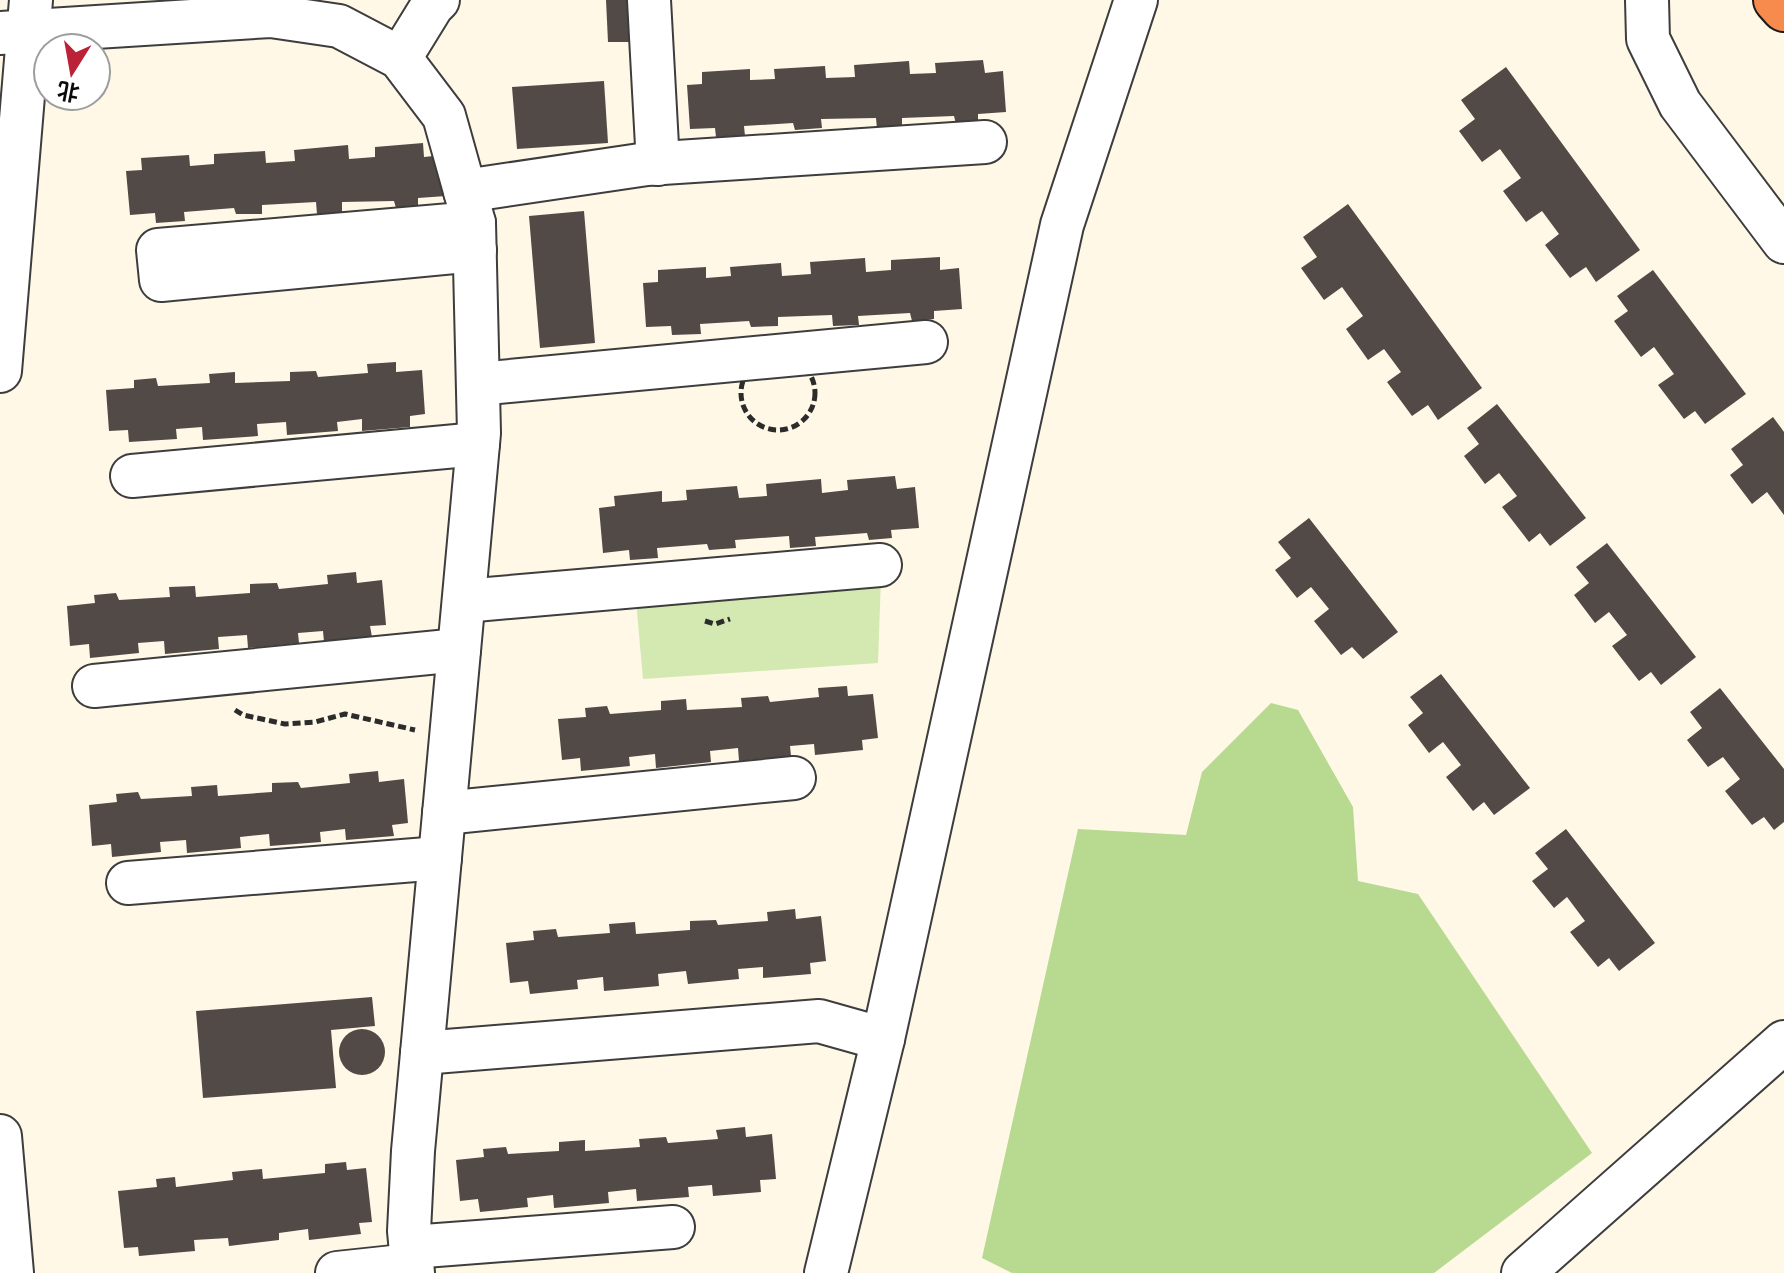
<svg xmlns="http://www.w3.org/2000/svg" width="1784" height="1273" viewBox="0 0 1784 1273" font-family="Spectral,'Noto Sans SC',serif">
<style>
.green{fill:#d3e9b1}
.forest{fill:#b8d990}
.building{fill:#524a46}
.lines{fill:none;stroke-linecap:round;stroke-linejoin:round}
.minor-casing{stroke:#3d3d3d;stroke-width:46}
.highway-casing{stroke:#1b1b1b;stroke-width:48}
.path{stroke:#2c2c2c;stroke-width:5;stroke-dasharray:8 4;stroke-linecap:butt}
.minor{stroke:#fff;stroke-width:42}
.highway{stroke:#f78b4d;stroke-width:44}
</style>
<rect width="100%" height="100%" fill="#fff8e7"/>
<polygon class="green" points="881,577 878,663 643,679 636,601"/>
<polygon class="forest" points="1271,703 1298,710 1353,807 1358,881 1418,894 1592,1153 1434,1273 1012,1273 982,1258 1078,829 1186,835 1202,772"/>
<g class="building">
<polygon points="606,0 633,0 635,42 608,42"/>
<polygon points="983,60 985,73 1003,71 1006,112 978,114 978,122 956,124 954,116 902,118 902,127 877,129 876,118 821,119 822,128 795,130 793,123 744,126 745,136 716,137 715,128 690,129 687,85 702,84 702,72 750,69 750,80 775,79 774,69 825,66 826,78 855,77 854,65 909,61 910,74 936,73 935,63"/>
<polygon points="1506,67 1640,250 1596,282 1586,267 1570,278 1545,245 1559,234 1542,211 1526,222 1503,191 1521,178 1500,149 1482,162 1459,131 1475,119 1461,100"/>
<polygon points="604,81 608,143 517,149 512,87"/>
<polygon points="423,143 424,157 443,155 446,196 418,198 418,206 396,208 394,201 342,202 342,212 317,214 316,202 262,205 262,214 236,214 234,208 184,212 185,221 156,223 155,213 130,215 126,171 142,170 141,158 189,155 190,166 214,164 214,154 265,151 266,163 295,161 294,150 348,145 349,159 375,157 375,147"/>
<polygon points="1348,204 1482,388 1438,420 1428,405 1412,416 1387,382 1401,372 1384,349 1368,360 1346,329 1363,316 1342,287 1324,300 1301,268 1317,257 1303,237"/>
<polygon points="584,211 595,343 540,348 529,216"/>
<polygon points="940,257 940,270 959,268 962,309 934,311 934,319 912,321 910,313 858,316 859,325 833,326 832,315 778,317 778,326 751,327 749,321 700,324 701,334 672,335 671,326 646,327 643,283 658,282 658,270 706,267 706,278 731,276 730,267 781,263 782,276 811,274 810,262 865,258 866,272 891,270 891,260"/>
<polygon points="1653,270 1746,394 1705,424 1695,411 1684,419 1658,385 1674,374 1654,347 1641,357 1614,321 1628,311 1617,296"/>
<polygon points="396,362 396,372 422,370 425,414 410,416 410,427 362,431 362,419 337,422 338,431 287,435 286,422 257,424 258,436 203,440 202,427 176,429 177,439 129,442 128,430 109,431 106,390 134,388 134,380 156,378 158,386 210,383 209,374 235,372 235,383 290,381 290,372 316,371 318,377 368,373 367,364"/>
<polygon points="1497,404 1586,518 1550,546 1540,533 1529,542 1502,507 1517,496 1499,473 1485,484 1464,456 1479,444 1467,428"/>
<polygon points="1773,417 1784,432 1784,515 1767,492 1752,504 1730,475 1743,465 1731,449"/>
<polygon points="895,476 897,489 915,487 919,528 891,530 892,538 869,540 867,533 815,537 816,546 790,548 789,536 735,540 736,548 709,550 707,544 657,548 658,558 630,560 629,550 603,553 599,508 615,506 614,496 662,491 662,502 687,500 686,490 737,486 739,498 767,496 766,484 821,479 822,493 848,490 847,480"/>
<polygon points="1309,518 1398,632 1363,659 1352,647 1341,655 1314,621 1329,609 1311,587 1297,598 1275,570 1291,558 1278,542"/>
<polygon points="1607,543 1696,657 1661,685 1651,672 1639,681 1612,646 1627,635 1609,612 1595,623 1574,595 1589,583 1576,567"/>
<polygon points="356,572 357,583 382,580 386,625 370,626 372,637 324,642 323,631 298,633 299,643 248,648 247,635 218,637 219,649 165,654 164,641 138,643 139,653 90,658 89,644 70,646 67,606 95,603 94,595 116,593 119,600 170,597 169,587 195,586 196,597 250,593 250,584 277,583 279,589 328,584 327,575"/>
<polygon points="1441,674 1530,788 1494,815 1484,802 1473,811 1446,777 1461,765 1443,742 1429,753 1408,725 1423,713 1410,697"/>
<polygon points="847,686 848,696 873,694 878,738 862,740 863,750 815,755 814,744 790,746 791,756 739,761 738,748 710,751 711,762 656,768 655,754 629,757 630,766 581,771 580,758 562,760 558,719 586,717 585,708 607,706 610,714 661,710 661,701 686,699 687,710 742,707 741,698 768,696 770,702 819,697 818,688"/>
<polygon points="1720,688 1784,769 1784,822 1774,830 1764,817 1752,825 1725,791 1740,779 1723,757 1708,767 1687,740 1702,728 1690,712"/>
<polygon points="378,771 379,782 404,779 408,823 392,825 394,836 346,840 345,829 320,832 321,842 270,846 269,834 240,837 241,848 187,853 186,840 160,842 161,852 112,857 111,844 92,846 89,805 117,802 116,794 138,792 141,799 192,796 191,787 217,785 218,796 272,792 272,783 298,782 301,788 350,783 349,774"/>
<polygon points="1566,829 1655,943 1619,971 1609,958 1598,967 1570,932 1585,921 1567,897 1554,908 1532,881 1548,869 1535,853"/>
<polygon points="795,909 796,919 821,916 826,961 810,963 811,974 763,978 763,967 738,969 739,979 688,984 686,971 658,974 659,986 604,991 603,977 577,980 578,989 530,994 528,981 510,983 506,943 534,940 533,931 556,929 558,937 610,933 609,924 635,922 636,934 690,930 690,921 716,920 718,925 768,921 767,912"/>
<polygon points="372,997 375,1026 331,1030 336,1088 203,1098 196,1011"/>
<circle cx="362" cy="1052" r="23"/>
<polygon points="745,1127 746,1137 772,1134 776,1179 760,1180 761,1192 713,1196 712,1185 688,1187 689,1197 637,1201 636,1189 608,1192 609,1203 554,1208 553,1195 527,1198 528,1207 480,1212 478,1199 460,1201 456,1160 484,1157 483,1149 506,1147 508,1154 559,1151 559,1142 585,1140 585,1151 640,1147 639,1139 666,1137 668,1143 718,1139 716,1130"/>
<polygon points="346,1162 347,1170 366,1168 372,1222 359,1223 361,1234 309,1240 308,1229 279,1233 279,1240 229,1246 228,1238 194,1240 195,1251 139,1256 138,1247 124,1248 118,1191 157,1187 156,1179 175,1177 176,1187 233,1180 232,1172 262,1169 263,1179 325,1173 325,1164"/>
</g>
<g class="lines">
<g class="minor-casing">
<g id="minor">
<polyline points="649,0 658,164"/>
<polyline points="1647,0 1648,39 1680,104 1784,242"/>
<polyline points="0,33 271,16 339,26 400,58 444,116 474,223 479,433 413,1151 409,1231 413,1273"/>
<polyline points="400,58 432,6 438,0"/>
<polyline points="465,191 647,164 985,142"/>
<polyline points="474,223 158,250 161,280 475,250"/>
<polyline points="0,371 31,0"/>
<polyline points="478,384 926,342"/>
<polyline points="132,476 478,444"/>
<polyline points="464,601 880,565"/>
<polyline points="94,686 459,650"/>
<polyline points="444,813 794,778"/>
<polyline points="128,883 440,858"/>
<polyline points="422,1053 819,1021 883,1039"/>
<polyline points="0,1136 12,1273"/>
<polyline points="411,1247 673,1227"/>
<polyline points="337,1273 412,1265"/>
<polyline points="826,1273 883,1039 1062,225 1136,0"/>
<polyline points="1523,1273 1784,1042"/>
</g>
</g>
<g class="highway-casing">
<polyline id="highway" points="1776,0 1784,9"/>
</g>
<g class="path">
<circle cx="778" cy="393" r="37"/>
<polyline points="705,621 715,624 730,619"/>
<polyline points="235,710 243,715 285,724 315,722 345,714 415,730"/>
</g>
<use href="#minor" class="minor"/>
<use href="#highway" class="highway"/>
</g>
<g transform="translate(72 72) rotate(191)"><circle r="38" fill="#ffffff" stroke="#9d9d9d" stroke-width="2"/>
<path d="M0-6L14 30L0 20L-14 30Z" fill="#bb2137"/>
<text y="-12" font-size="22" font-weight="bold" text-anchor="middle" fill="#0a0a0a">北</text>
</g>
</svg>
